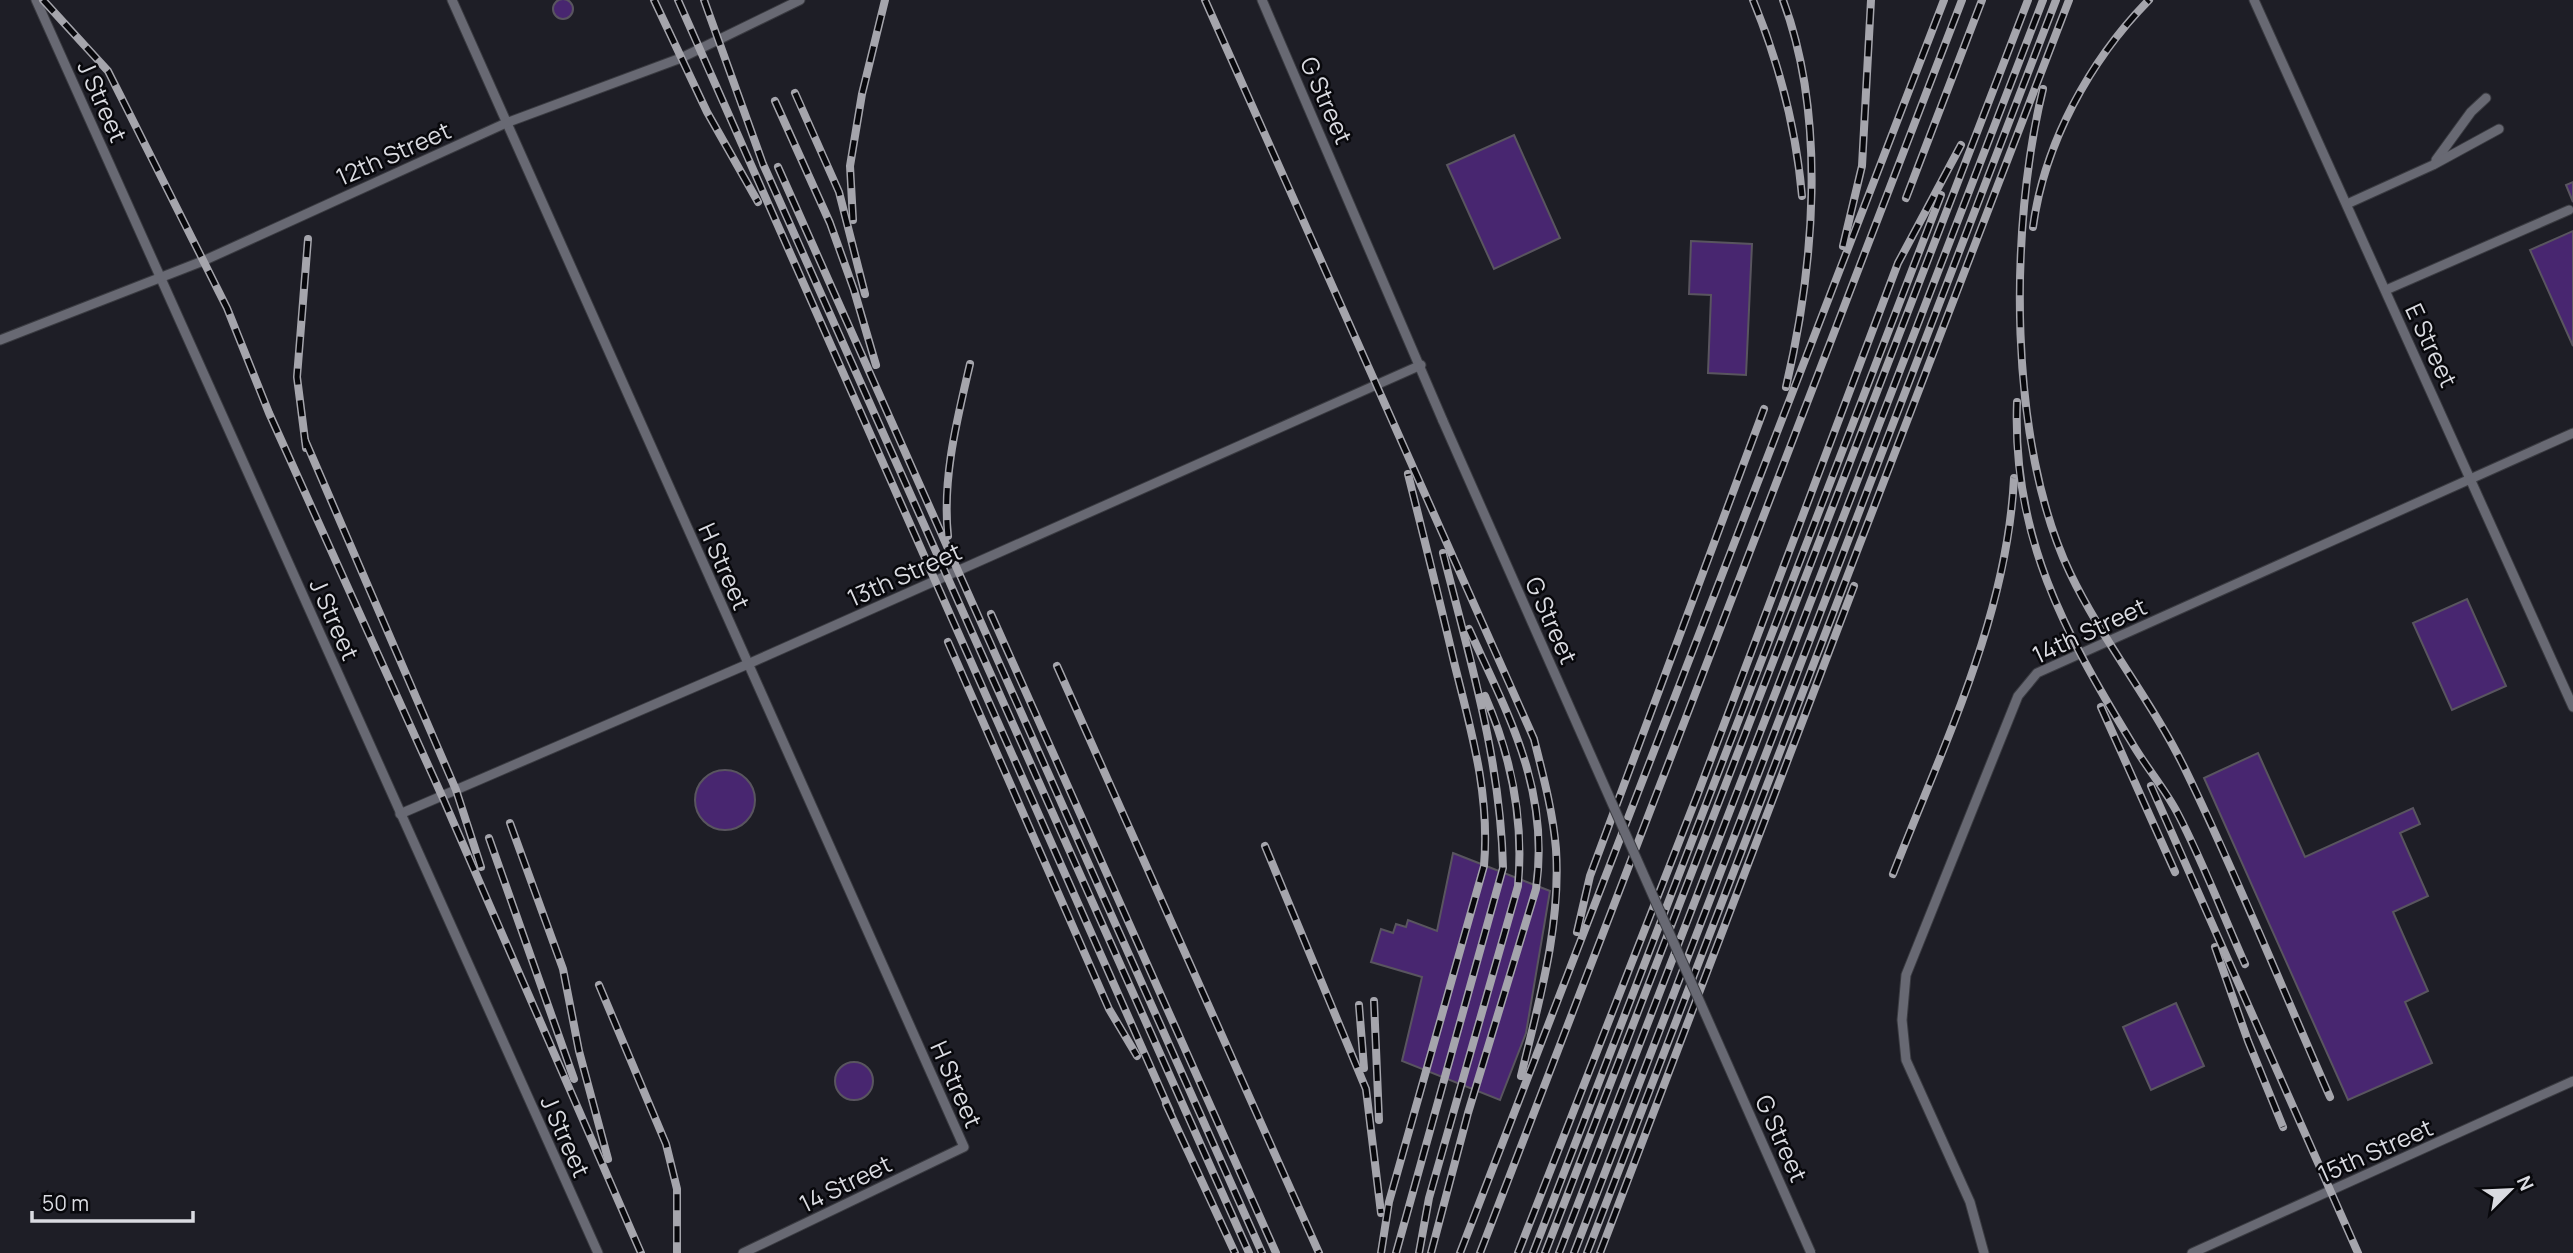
<svg xmlns="http://www.w3.org/2000/svg" width="2573" height="1253" viewBox="0 0 2573 1253" font-family="Manrope,sans-serif">
<style>
.building{fill:#482670;stroke:#59555f;stroke-width:2}
.lines{fill:none;stroke-linecap:round;stroke-linejoin:round}
.service-casing{stroke:#3a3b41;stroke-width:11}
.service{stroke:#686973;stroke-width:9}
.rail-casing{stroke:#a5a5ac;stroke-width:8}
.rail{stroke:#08080c;stroke-width:5;stroke-dasharray:16;stroke-linecap:butt}
.service-bridge-casing{stroke:#3a3b41;stroke-width:11;stroke-linecap:butt}
.service-bridge{stroke:#686973;stroke-width:9}
.labels{text-anchor:middle;dominant-baseline:central;stroke-width:5;stroke-linejoin:round;paint-order:stroke}
.street-label{font-size:24px;fill:#dadbe1;stroke:#08080c}
</style>
<rect width="100%" height="100%" fill="#1e1e26"/>
<g class="building">
<circle cx="563" cy="9" r="10"/>
<polygon points="1514,135 1560,238 1494,269 1447,165"/>
<polygon points="2573,182 2573,202 2566,185"/>
<polygon points="2573,231 2573,346 2530,250"/>
<polygon points="1691,241 1752,244 1746,375 1708,373 1711,295 1689,294"/>
<polygon points="2467,599 2506,686 2452,710 2413,623"/>
<polygon points="2258,753 2305,857 2413,808 2420,824 2400,833 2428,896 2393,912 2428,991 2405,1002 2432,1063 2348,1100 2204,778"/>
<circle cx="725" cy="800" r="30"/>
<polygon points="1453,853 1550,891 1526,1033 1500,1100 1402,1061 1422,977 1371,962 1381,929 1393,933 1396,924 1406,927 1408,920 1437,931"/>
<polygon points="2176,1003 2204,1066 2151,1090 2123,1027"/>
<circle cx="854" cy="1081" r="19"/>
</g>
<g class="lines">
<g class="service-casing">
<g id="service">
<polyline points="36,0 598,1253"/>
<polyline points="452,0 964,1147 743,1253"/>
<polyline points="1262,0 1443,421"/>
<polyline points="2254,0 2573,707"/>
<polyline points="2436,160 2471,112 2486,98"/>
<polyline points="2347,204 2433,165 2499,129"/>
<polyline points="2386,290 2569,210"/>
<polyline points="0,340 203,261 506,123 681,58 800,0"/>
<polyline points="400,814 748,664 1421,365"/>
<polyline points="1984,1253 1970,1202 1906,1060 1902,1020 1906,975 2018,696 2037,673 2573,433"/>
<polyline points="2192,1253 2573,1081"/>
</g>
</g>
<use href="#service" class="service"/>
<g class="rail-casing">
<g id="rail">
<polyline points="43,0 108,71 227,308 269,413 442,796 641,1253"/>
<polyline points="654,0 707,112 758,202"/>
<polyline points="678,0 1170,1111"/>
<polyline points="704,0 763,164 1249,1253"/>
<path d="M1205,0L1534,739C1543,775 1553,812 1556,849C1561,927 1539,1001 1521,1076"/>
<path d="M1753,0C1779,63 1796,128 1802,196"/>
<path d="M1783,0C1827,118 1814,267 1786,387"/>
<path d="M2043,89C2009,228 2008,443 2070,573C2103,642 2152,701 2185,769C2237,876 2282,988 2330,1097"/>
<polyline points="795,93 839,192 865,294"/>
<polyline points="775,101 830,223 854,290 876,365"/>
<polyline points="778,167 1262,1253"/>
<polyline points="1906,198 1982,0"/>
<polyline points="853,220 850,166 862,94 885,0"/>
<path d="M2033,227C2044,144 2090,60 2149,0"/>
<polyline points="1843,246 1862,166 1871,0"/>
<path d="M2017,402C2012,536 2064,632 2132,743C2146,767 2165,789 2178,814C2203,862 2223,915 2245,964"/>
<polyline points="305,440 456,790 481,867"/>
<polyline points="306,448 297,377 308,239"/>
<path d="M948,536C942,478 957,420 970,364"/>
<polyline points="991,614 1276,1253"/>
<polyline points="948,642 1109,1009 1137,1056"/>
<polyline points="1057,666 1319,1253"/>
<polyline points="2101,707 2175,872"/>
<polyline points="2151,786 2358,1253"/>
<polyline points="510,823 563,969 579,1051 608,1159"/>
<polyline points="489,838 574,1079"/>
<polyline points="1265,846 1366,1089 1381,1213"/>
<path d="M1893,874C1943,746 2007,617 2014,478"/>
<polyline points="1577,932 1590,876 1764,409"/>
<polyline points="2215,947 2248,1041 2283,1127"/>
<polyline points="599,985 666,1144 677,1189 677,1253"/>
<polyline points="1374,1001 1379,1120"/>
<polyline points="1359,1005 1364,1068"/>
<polyline points="1166,1104 1235,1253"/>
<path d="M1381,1253L1389,1202L1484,866C1490,795 1472,734 1455,666C1440,602 1424,538 1408,474"/>
<path d="M1396,1253L1503,868C1501,761 1469,656 1443,553"/>
<path d="M1419,1253L1429,1198L1518,886C1524,819 1512,758 1485,696"/>
<path d="M1431,1253L1468,1113L1536,889C1550,789 1509,717 1469,629"/>
<polyline points="1460,1253 1944,0"/>
<polyline points="1480,1253 1962,0"/>
<polyline points="1518,1253 1697,796 1898,263 1961,145"/>
<polyline points="1533,1253 1941,195"/>
<polyline points="1545,1253 2028,0"/>
<polyline points="1559,1253 2043,0"/>
<polyline points="1574,1253 2056,0"/>
<polyline points="1587,1253 2069,0"/>
<polyline points="1600,1253 1854,586"/>
</g>
</g>
<use href="#rail" class="rail"/>
<g class="service-bridge-casing">
<polyline id="service-bridge" points="1443,421 1811,1253"/>
</g>
<use href="#service-bridge" class="service-bridge"/>
</g>
<g class="labels">
<g class="street-label">
<text transform="translate(1327 100) rotate(66)">G Street</text>
<text transform="translate(103 101) rotate(66)">J Street</text>
<text transform="translate(393 153) rotate(-24)">12th Street</text>
<text transform="translate(2432 345) rotate(65)">E Street</text>
<text transform="translate(725 566) rotate(66)">H Street</text>
<text transform="translate(904 574) rotate(-24)">13th Street</text>
<text transform="translate(335 619) rotate(66)">J Street</text>
<text transform="translate(1552 620) rotate(66)">G Street</text>
<text transform="translate(2089 630) rotate(-25)">14th Street</text>
<text transform="translate(957 1084) rotate(66)">H Street</text>
<text transform="translate(566 1136) rotate(66)">J Street</text>
<text transform="translate(1782 1138) rotate(66)">G Street</text>
<text transform="translate(2375 1150) rotate(-24)">15th Street</text>
<text transform="translate(845 1183) rotate(-26)">14 Street</text>
</g>
</g>
<g transform="translate(2510 1190) rotate(66)" stroke="#08080c" stroke-width="5" paint-order="stroke">
<path d="M0-5L12 26L0 18L-12 26Z" fill="#dadbe1"/>
<text y="-10" font-size="19" font-weight="bold" text-anchor="middle" fill="#dadbe1">N</text>
</g>
<path d="M32 1211v10h161v-10" fill="none" stroke="#dadbe1" stroke-width="3.5"/>
<text x="42" y="1211" font-size="21" fill="#dadbe1" stroke="#08080c" stroke-width="5" paint-order="stroke">50 m</text>
</svg>
